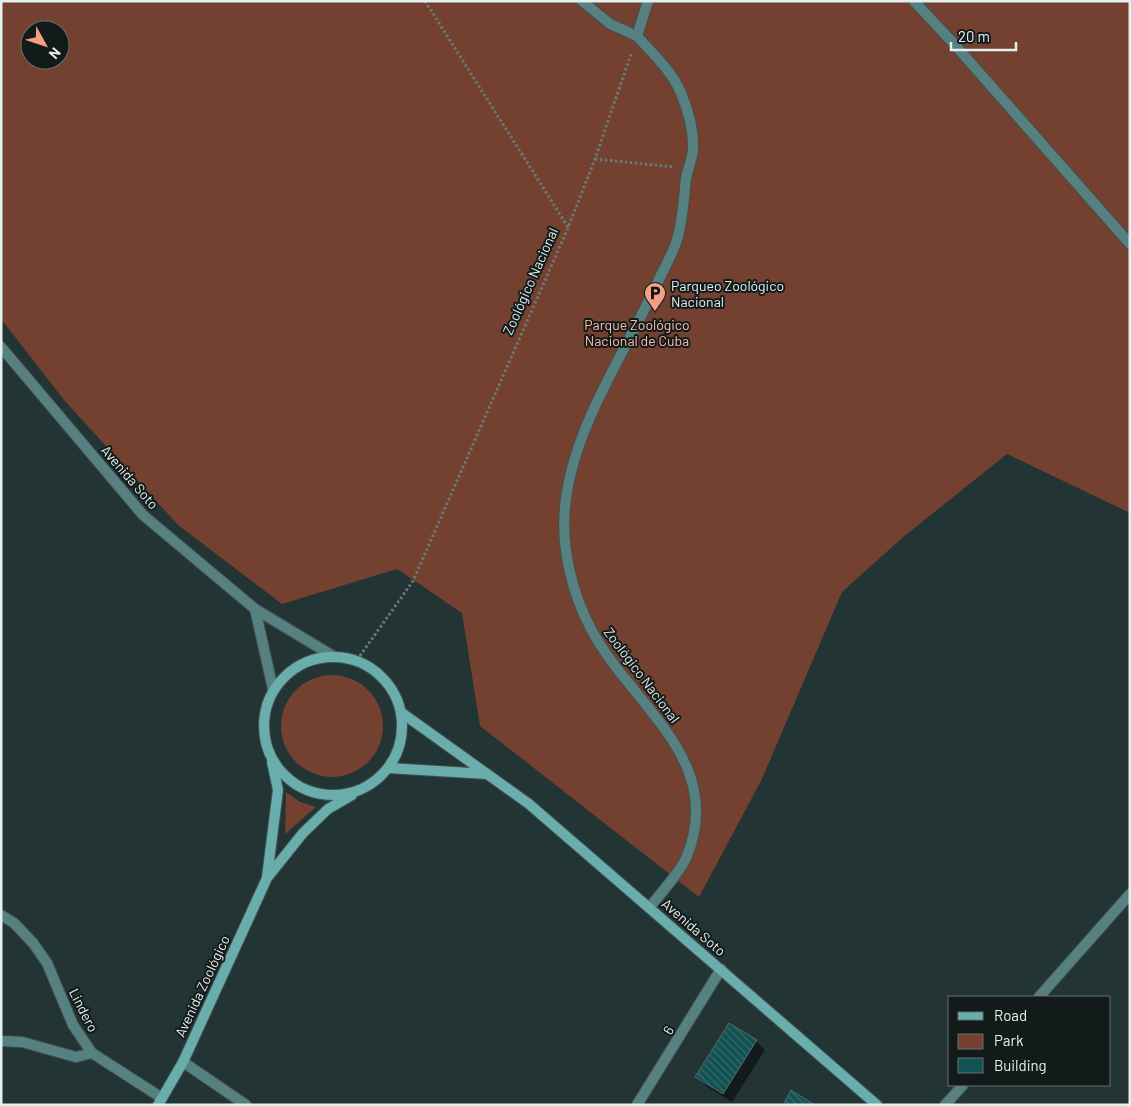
<svg xmlns="http://www.w3.org/2000/svg" width="1131" height="1106" viewBox="0 0 1131 1106" font-family="Barlow,sans-serif">
<style>
.green{fill:#74402f;fill-rule:evenodd}
.shadow{fill:#0007}
.building{fill:url(#building-back-hatch);stroke:#536666}
.lines{fill:none;stroke-linecap:round;stroke-linejoin:round}
.lane-casing{stroke:#425252;stroke-width:12}
.street-casing{stroke:#425252;stroke-width:12}
.secondary-casing{stroke:#425252;stroke-width:12}
.path{stroke:#697878;stroke-width:3;stroke-dasharray:2.5 2.5;stroke-linecap:butt}
.lane{stroke:#578080;stroke-width:10}
.street{stroke:#578080;stroke-width:10}
.secondary{stroke:#69adac;stroke-width:10}
.labels{text-anchor:middle;dominant-baseline:central;stroke-width:4;stroke-linejoin:round;paint-order:stroke}
.street-label{font-size:14px;fill:#e4efef;stroke:#131a1a}
.poi-label{font-size:14px;fill:#e4efef;stroke:#131a1a;text-anchor:start}
.park-label{font-size:14px;fill:#febeab;stroke:#131a1a}
</style>
<defs>
<pattern id="building-back-hatch" width="6" height="6" patternUnits="userSpaceOnUse" patternTransform="scale(1.25)"><rect width="6" height="6" fill="#135252"/><path d="M-1 5l2 2M0 0l6 6M5-1l2 2" fill="none" stroke="#356b6b"/></pattern>
</defs>
<rect width="100%" height="100%" fill="#233434"/>
<g class="green">
<path d="M1,1H1130V513L1007,454L902,538L842,592L761,781L699,897L480,726L462,613L397,569L282,604L178,525L64,400L1,319ZM30,30H60V60H30Z"/>
<circle cx="332" cy="726" r="51"/>
<polygon points="286,792 300,802 316,807 285,834"/>
</g>
<polygon class="shadow" points="756,1041 765,1050 732,1102 706,1086 697,1076"/>
<g class="building">
<polygon points="729,1023 757,1040 723,1094 695,1077"/>
<polygon points="791,1090 815,1105 783,1105"/>
</g>
<g class="lines">
<g class="lane-casing">
<polyline id="lane" points="582,1 610,24 637,36"/>
</g>
<g class="street-casing">
<g id="street">
<path d="M648,1L637,36C653,54 672,71 681,93C688,110 694,131 693,150C692,159 688,169 686,178C684,197 683,217 678,236C675,249 667,263 661,275C628,350 573,424 565,507C561,548 572,593 591,629C631,705 726,759 687,856C682,870 660,894 650,907"/>
<polyline points="914,1 955,45 1130,244"/>
<polyline points="1,347 143,515 255,609 333,656"/>
<polyline points="255,609 273,689"/>
<polyline points="1,915 14,923 33,943 47,963 73,1025 92,1053 162,1098"/>
<polyline points="1039,997 1130,894"/>
<polyline points="1,1041 22,1042 76,1057 92,1053"/>
<polyline points="183,1062 246,1105"/>
<polyline points="637,1105 721,969"/>
<polyline points="945,1105 963,1085"/>
</g>
</g>
<g class="secondary-casing">
<g id="secondary">
<circle cx="333" cy="726" r="69"/>
<polyline points="402,713 529,804 877,1105"/>
<polyline points="388,768 487,774"/>
<polyline points="267,877 278,790 272,762"/>
<polyline points="158,1105 183,1062 267,878 303,833 328,809 352,795"/>
</g>
</g>
<g class="path">
<polyline points="425,1 568,227"/>
<polyline points="595,159 675,167"/>
<polyline points="357,660 413,581 568,228 595,159 631,54"/>
</g>
<use href="#lane" class="lane"/>
<use href="#street" class="street"/>
<use href="#secondary" class="secondary"/>
</g>
<defs>
<g id="parking-pin" transform="scale(1.125)"><path d="M0 17L-7.5 6A9.5 9.5 0 1 1 7.5 6Z" fill="#f39f85" stroke="#131a1a"/><path d="M-3.5-5.5H1a3.5 3.5 0 0 1 0 7H-1V5.5H-3.5ZM-1-3.4V-.6H.8a1.4 1.4 0 0 0 0-2.8Z" fill="#111"/></g>
</defs>
<g fill-rule="evenodd">
<use href="#parking-pin" x="655" y="293"/>
</g>
<g class="labels">
<g class="street-label">
<text transform="translate(530 281) rotate(-66)">Zoológico Nacional</text>
<text transform="translate(130 477) rotate(49)">Avenida Soto</text>
<text transform="translate(642 675) rotate(53)">Zoológico Nacional</text>
<text transform="translate(694 927) rotate(41)">Avenida Soto</text>
<text transform="translate(202 986) rotate(-65)">Avenida Zoológico</text>
<text transform="translate(84 1010) rotate(63)">Lindero</text>
<text transform="translate(668 1030) rotate(-58)">6</text>
</g>
<g class="poi-label">
<text x="671" y="285">Parqueo Zoológico<tspan x="671" dy="16">Nacional</tspan></text>
</g>
<g class="park-label">
<text x="637" y="324">Parque Zoológico<tspan x="637" dy="16">Nacional de Cuba</tspan></text>
</g>
</g>
<rect width="1131" height="1106" fill="none" stroke="#e4efef" stroke-width="5"/>
<rect x="948" y="996" width="162" height="90" fill="#131a1a" stroke="#676f6f"/>
<rect x="958" y="1012" width="25" height="8" fill="#69adac" stroke="#676f6f"/>
<text x="994" y="1021" font-size="15" fill="#e4efef">Road</text>
<rect x="958" y="1034" width="25" height="15" fill="#74402f" stroke="#676f6f"/>
<text x="994" y="1046" font-size="15" fill="#e4efef">Park</text>
<rect x="958" y="1058" width="25" height="15" fill="#135252" stroke="#676f6f"/>
<text x="994" y="1071" font-size="15" fill="#e4efef">Building</text>
<g transform="translate(45 45) rotate(130)"><circle r="24" fill="#131a1a" stroke="#676f6f"/>
<path d="M0-4L9 19L0 12L-9 19Z" fill="#f39f85"/>
<text y="-8" font-size="14" font-weight="bold" text-anchor="middle" fill="#e4efef">N</text>
</g>
<path d="M951 42v8h65v-8" fill="none" stroke="#e4efef" stroke-width="2.5"/>
<text x="958" y="42" font-size="15" fill="#e4efef" stroke="#131a1a" stroke-width="4" paint-order="stroke">20 m</text>
</svg>
